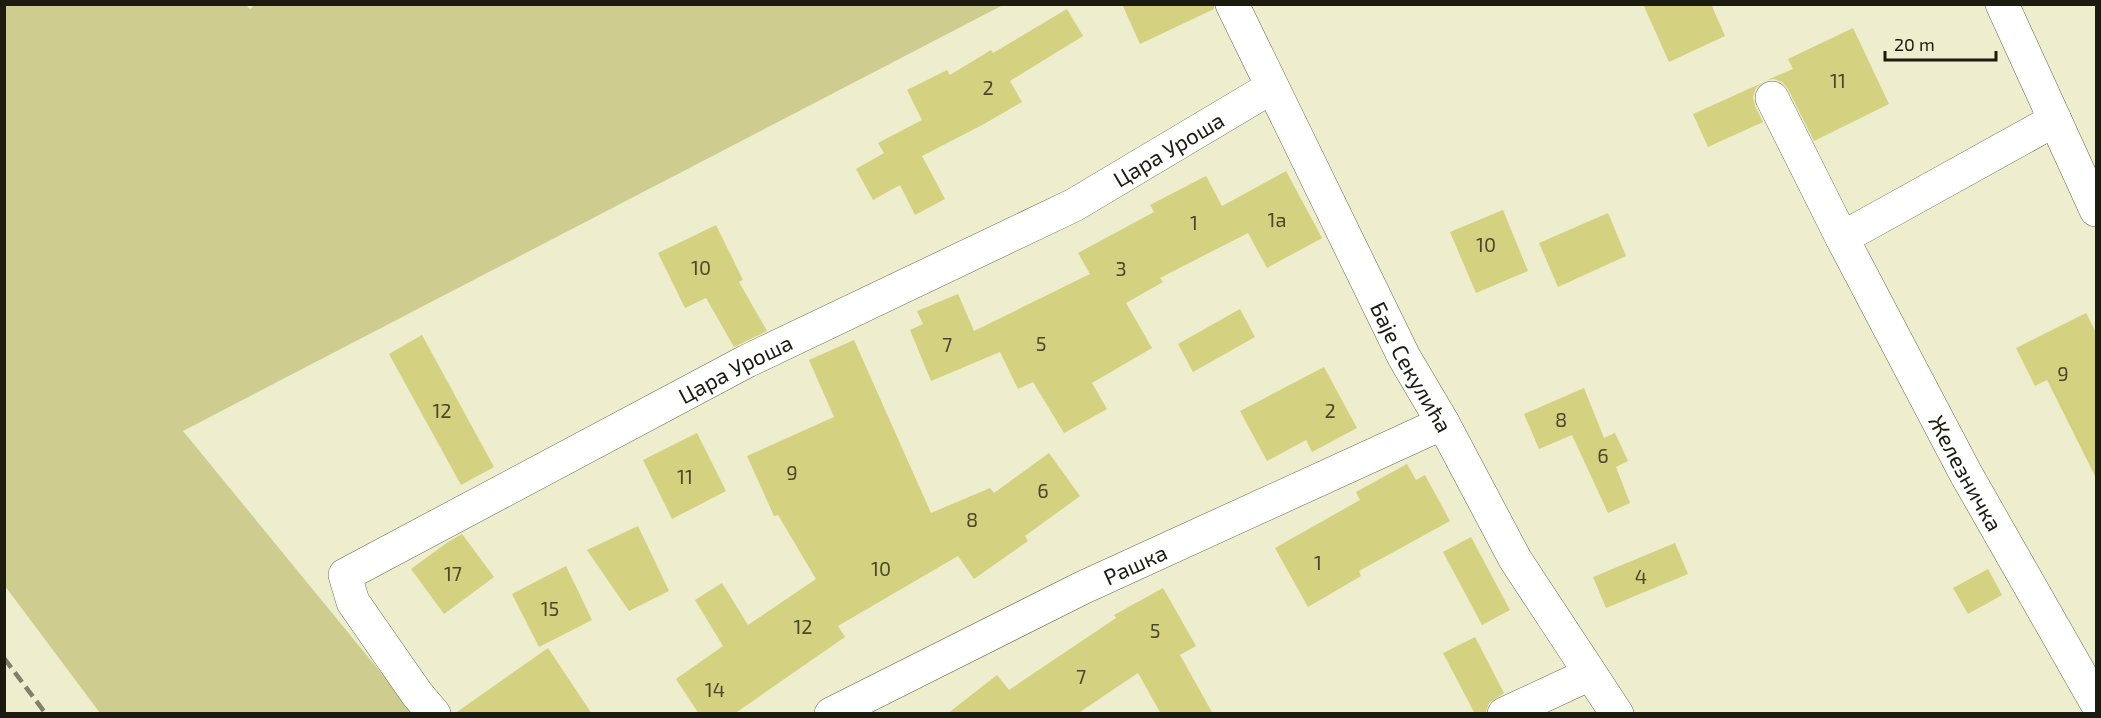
<svg xmlns="http://www.w3.org/2000/svg" width="2101" height="718" viewBox="0 0 2101 718" font-family="'Exo 2',sans-serif">
<style>
.green{fill:#cecc8f}
.building{fill:#d4d180}
.lines{fill:none;stroke-linecap:round;stroke-linejoin:round}
.minor-casing{stroke:#6a694c;stroke-width:34}
.minor{stroke:#fff;stroke-width:33}
.rail{stroke:#81806a;stroke-width:4.5;stroke-dasharray:12 6;stroke-linecap:butt}
.labels{text-anchor:middle;dominant-baseline:central;stroke-width:4.5;stroke-linejoin:round;paint-order:stroke}
.number-label{font-size:20px;fill:#4a482b}
.street-label{font-size:22px;fill:#1c1b0f;stroke:#eeedcd}
</style>
<rect width="100%" height="100%" fill="#eeedcd"/>
<polygon class="green" points="245,4 250,9 256,4 1003,5 183,431 414,713 100,713 5,586 5,5"/>
<g class="building">
<polygon points="1122,4 1214,4 1214,9 1140,44"/>
<polygon points="1643,4 1711,4 1725,36 1669,62"/>
<polygon points="1067,9 1083,36 1010,81 1022,102 984,124 922,156 945,199 915,215 900,185 873,200 856,169 884,153 878,143 922,120 907,90 947,70 950,75 991,50 993,53"/>
<polygon points="1853,28 1889,104 1814,141 1788,89 1782,82 1774,79 1767,80 1793,69 1788,59"/>
<polygon points="1762,83 1756,88 1753,97 1755,106 1763,122 1708,147 1693,114"/>
<polygon points="1286,171 1322,238 1267,268 1248,233 1160,278 1163,282 1126,303 1152,348 1092,383 1107,409 1064,433 1033,382 1018,389 1000,352 931,381 910,330 923,324 917,311 958,294 974,331 1090,274 1078,253 1154,212 1150,205 1206,176 1222,206"/>
<polygon points="1503,210 1528,271 1476,293 1450,232"/>
<polygon points="1608,213 1626,256 1558,287 1539,243"/>
<polygon points="716,225 743,280 739,282 767,331 734,347 706,298 685,308 658,253"/>
<polygon points="1240,309 1255,337 1193,372 1178,344"/>
<polygon points="2086,313 2097,334 2097,480 2047,380 2035,386 2016,348"/>
<polygon points="422,335 494,467 461,485 389,354"/>
<polygon points="854,340 931,513 990,488 994,493 1049,453 1080,496 1025,536 1028,541 974,579 958,556 838,626 845,637 734,714 699,714 676,679 723,646 695,600 722,583 748,625 816,579 778,515 774,516 747,456 834,417 809,360"/>
<polygon points="1324,367 1357,428 1312,452 1306,440 1267,461 1240,411"/>
<polygon points="1584,388 1604,438 1615,433 1628,461 1616,467 1630,503 1608,513 1572,435 1539,449 1524,414"/>
<polygon points="697,433 726,491 672,519 643,460"/>
<polygon points="1407,464 1416,480 1425,475 1450,521 1359,571 1361,576 1308,607 1275,548 1360,500 1356,492"/>
<polygon points="638,526 669,591 629,611 587,550"/>
<polygon points="462,534 494,577 444,614 411,569 448,542"/>
<polygon points="1471,537 1510,610 1482,625 1443,552"/>
<polygon points="1675,543 1688,574 1606,608 1593,577"/>
<polygon points="566,566 592,620 539,647 512,594"/>
<polygon points="1988,569 2002,595 1968,614 1953,588"/>
<polygon points="1163,588 1196,646 1180,655 1213,714 1161,714 1138,673 1077,714 947,714 997,675 1009,690 1116,618 1114,615"/>
<polygon points="1475,637 1504,693 1489,703 1485,714 1475,714 1443,653"/>
<polygon points="548,648 592,714 454,714"/>
</g>
<g class="lines">
<g class="minor-casing">
<g id="minor">
<path id="s1" d="M1232,4L1404,357L1443,423L1515,559L1617,714"/>
<polyline points="2002,4 2096,210"/>
<path id="s2" d="M1772,98L1842,238L1966,474L2096,702"/>
<polyline points="1842,238 2055,120"/>
<path id="s3" d="M434,714L417,694L353,602L345,575L747,361L1074,205L1272,87"/>
<path id="s4" d="M831,714L1082,588L1443,423"/>
<polyline points="1504,714 1590,674"/>
</g>
</g>
<use href="#minor" class="minor"/>
<polyline class="rail" points="4,658 46,714"/>
</g>
<g class="labels">
<g class="number-label">
<text x="1838" y="80">11</text>
<text x="988" y="87">2</text>
<text x="1277" y="219">1a</text>
<text x="1194" y="222">1</text>
<text x="1486" y="244">10</text>
<text x="701" y="267">10</text>
<text x="1121" y="268">3</text>
<text x="1041" y="343">5</text>
<text x="947" y="344">7</text>
<text x="2063" y="373">9</text>
<text x="442" y="410">12</text>
<text x="1330" y="410">2</text>
<text x="1561" y="419">8</text>
<text x="1603" y="455">6</text>
<text x="792" y="472">9</text>
<text x="685" y="476">11</text>
<text x="1043" y="490">6</text>
<text x="972" y="519">8</text>
<text x="1318" y="562">1</text>
<text x="881" y="568">10</text>
<text x="453" y="573">17</text>
<text x="1641" y="576">4</text>
<text x="550" y="608">15</text>
<text x="803" y="626">12</text>
<text x="1155" y="630">5</text>
<text x="1081" y="676">7</text>
<text x="715" y="689">14</text>
</g>
<g class="street-label">
<text stroke="none"><textPath href="#s3" startOffset="1094">Цара Уроша</textPath></text>
<text stroke="none"><textPath href="#s1" startOffset="405">Баје Секулића</textPath></text>
<text stroke="none"><textPath href="#s3" startOffset="608">Цара Уроша</textPath></text>
<text stroke="none"><textPath href="#s2" startOffset="422">Железничка</textPath></text>
<text stroke="none"><textPath href="#s4" startOffset="339">Рашка</textPath></text>
</g>
</g>
<rect width="2101" height="718" fill="none" stroke="#1c1b0f" stroke-width="12"/>
<path d="M1885 51v9h111v-9" fill="none" stroke="#1c1b0f" stroke-width="3"/>
<text x="1894" y="51" font-size="18" fill="#1c1b0f" stroke="#eeedcd" stroke-width="4.5" paint-order="stroke">20 m</text>
</svg>
